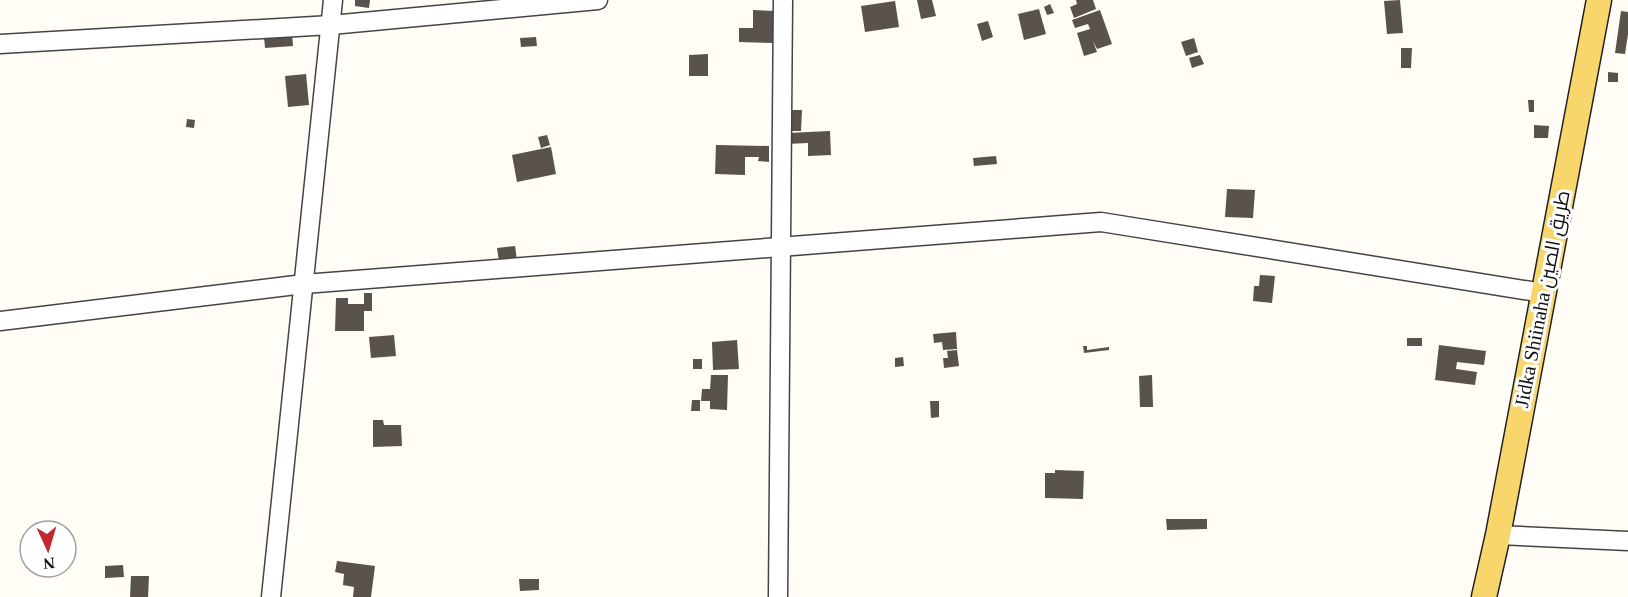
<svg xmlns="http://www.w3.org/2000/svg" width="1628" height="597" viewBox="0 0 1628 597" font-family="'Times New Roman',Cairo,serif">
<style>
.building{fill:#5a524d}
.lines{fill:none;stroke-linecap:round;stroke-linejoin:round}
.minor-casing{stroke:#444;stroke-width:21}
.major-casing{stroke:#222;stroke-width:27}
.minor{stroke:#fff;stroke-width:18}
.major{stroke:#f9d66b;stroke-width:24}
.labels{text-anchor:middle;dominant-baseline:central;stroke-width:6;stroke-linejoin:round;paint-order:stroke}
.street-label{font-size:20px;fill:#111;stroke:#fff}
</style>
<rect width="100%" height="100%" fill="#fffdf5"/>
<g class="building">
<polygon points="355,0 370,0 369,8 355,6"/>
<polygon points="917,0 932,0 936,16 921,19"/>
<polygon points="1076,0 1093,0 1096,9 1074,18 1070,7 1077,4"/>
<polygon points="1400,0 1403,33 1387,34 1384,1"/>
<polygon points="895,1 899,27 865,32 861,6"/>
<polygon points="1050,4 1054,13 1047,15 1044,7"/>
<polygon points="1039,9 1046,34 1024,40 1018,14"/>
<polygon points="753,10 776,11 775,43 739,42 739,28 753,28"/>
<polygon points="1100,10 1112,44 1097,49 1093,41 1097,52 1084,56 1077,33 1090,29 1088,24 1075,28 1072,20"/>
<polygon points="1621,11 1628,12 1628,34 1625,54 1615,53"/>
<polygon points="988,21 993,37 982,41 977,24"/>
<polygon points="292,34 293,46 265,48 264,36"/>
<polygon points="536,37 537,46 521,47 520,38"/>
<polygon points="1194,38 1198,52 1186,56 1181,42"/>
<polygon points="1401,48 1412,48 1411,68 1401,68"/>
<polygon points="708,54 708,76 689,76 689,55"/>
<polygon points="1200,55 1204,64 1192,68 1189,58"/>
<polygon points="1608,72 1618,73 1618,82 1608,82"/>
<polygon points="306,74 309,105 288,107 285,76"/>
<polygon points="1528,100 1534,100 1534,112 1529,112"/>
<polygon points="787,110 802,110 801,131 787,131"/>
<polygon points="187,119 195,120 194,128 186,127"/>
<polygon points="1534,125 1549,126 1548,138 1534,138"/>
<polygon points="830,131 831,155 808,156 808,143 787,144 787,133"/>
<polygon points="547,135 550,145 541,148 538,137"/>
<polygon points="716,145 769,146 769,162 758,161 759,157 745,157 745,175 715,174"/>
<polygon points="551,147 556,174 517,182 512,155"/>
<polygon points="996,156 997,164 974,166 973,158"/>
<polygon points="1227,189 1255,190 1253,218 1225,217"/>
<polygon points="515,246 517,260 499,262 497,248"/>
<polygon points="1260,275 1275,276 1272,303 1253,301 1254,286 1259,286"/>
<polygon points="364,293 372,293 372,311 364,311 364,331 335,331 336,298 348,298 348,304 364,304"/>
<polygon points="956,332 957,349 943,350 942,342 934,343 933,334"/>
<polygon points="394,335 396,356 371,358 369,337"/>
<rect x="1407" y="338" width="15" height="8"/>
<polygon points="737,340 739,369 713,370 712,342"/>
<polygon points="1439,345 1486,351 1484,365 1457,362 1456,369 1477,372 1475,385 1435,380"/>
<polygon points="1083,346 1087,346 1087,350 1109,347 1109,350 1084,353"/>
<polygon points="957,350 959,366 944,368 943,358 948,358 947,351"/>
<polygon points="903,357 904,366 895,367 895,358"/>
<rect x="693" y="359" width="9" height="10"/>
<polygon points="711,375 728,375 727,410 710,409 710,401 701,401 702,389 710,389"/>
<polygon points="1152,375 1153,407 1140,407 1139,376"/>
<polygon points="692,400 700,400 700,411 691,411"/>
<polygon points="930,401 939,401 939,417 931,418"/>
<polygon points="373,420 383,420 384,425 401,425 402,446 373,447"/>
<polygon points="1055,470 1084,471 1083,499 1045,498 1045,473 1055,473"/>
<polygon points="1166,519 1207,519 1207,529 1167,530"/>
<polygon points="337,561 375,566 371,597 353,597 354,587 343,585 344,574 335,572"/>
<polygon points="123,565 124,577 105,578 105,566"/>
<polygon points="131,576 149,576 148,597 130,597"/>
<polygon points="519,579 539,579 539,590 520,591"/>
</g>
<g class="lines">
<g class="minor-casing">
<g id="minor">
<polyline points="0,44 331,25 598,0"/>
<polyline points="0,321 304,284 1101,222 1543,293"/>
<polyline points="1498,535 1628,541"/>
<polyline points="271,597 333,0"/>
<polyline points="778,597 783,0"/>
</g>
</g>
<g class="major-casing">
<polyline id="major" points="1484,597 1498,535 1599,0"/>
</g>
<use href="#minor" class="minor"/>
<use href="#major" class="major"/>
</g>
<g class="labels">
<g class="street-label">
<text transform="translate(1542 299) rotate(-79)">Jidka Shiinaha طريق الصين</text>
</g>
</g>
<g transform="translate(48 549) rotate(176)"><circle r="28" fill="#ffffff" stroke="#a0a0a0" stroke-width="1.5"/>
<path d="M0-4.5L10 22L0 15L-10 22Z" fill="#c4262e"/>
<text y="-9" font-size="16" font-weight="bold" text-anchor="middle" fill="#111111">N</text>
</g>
</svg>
